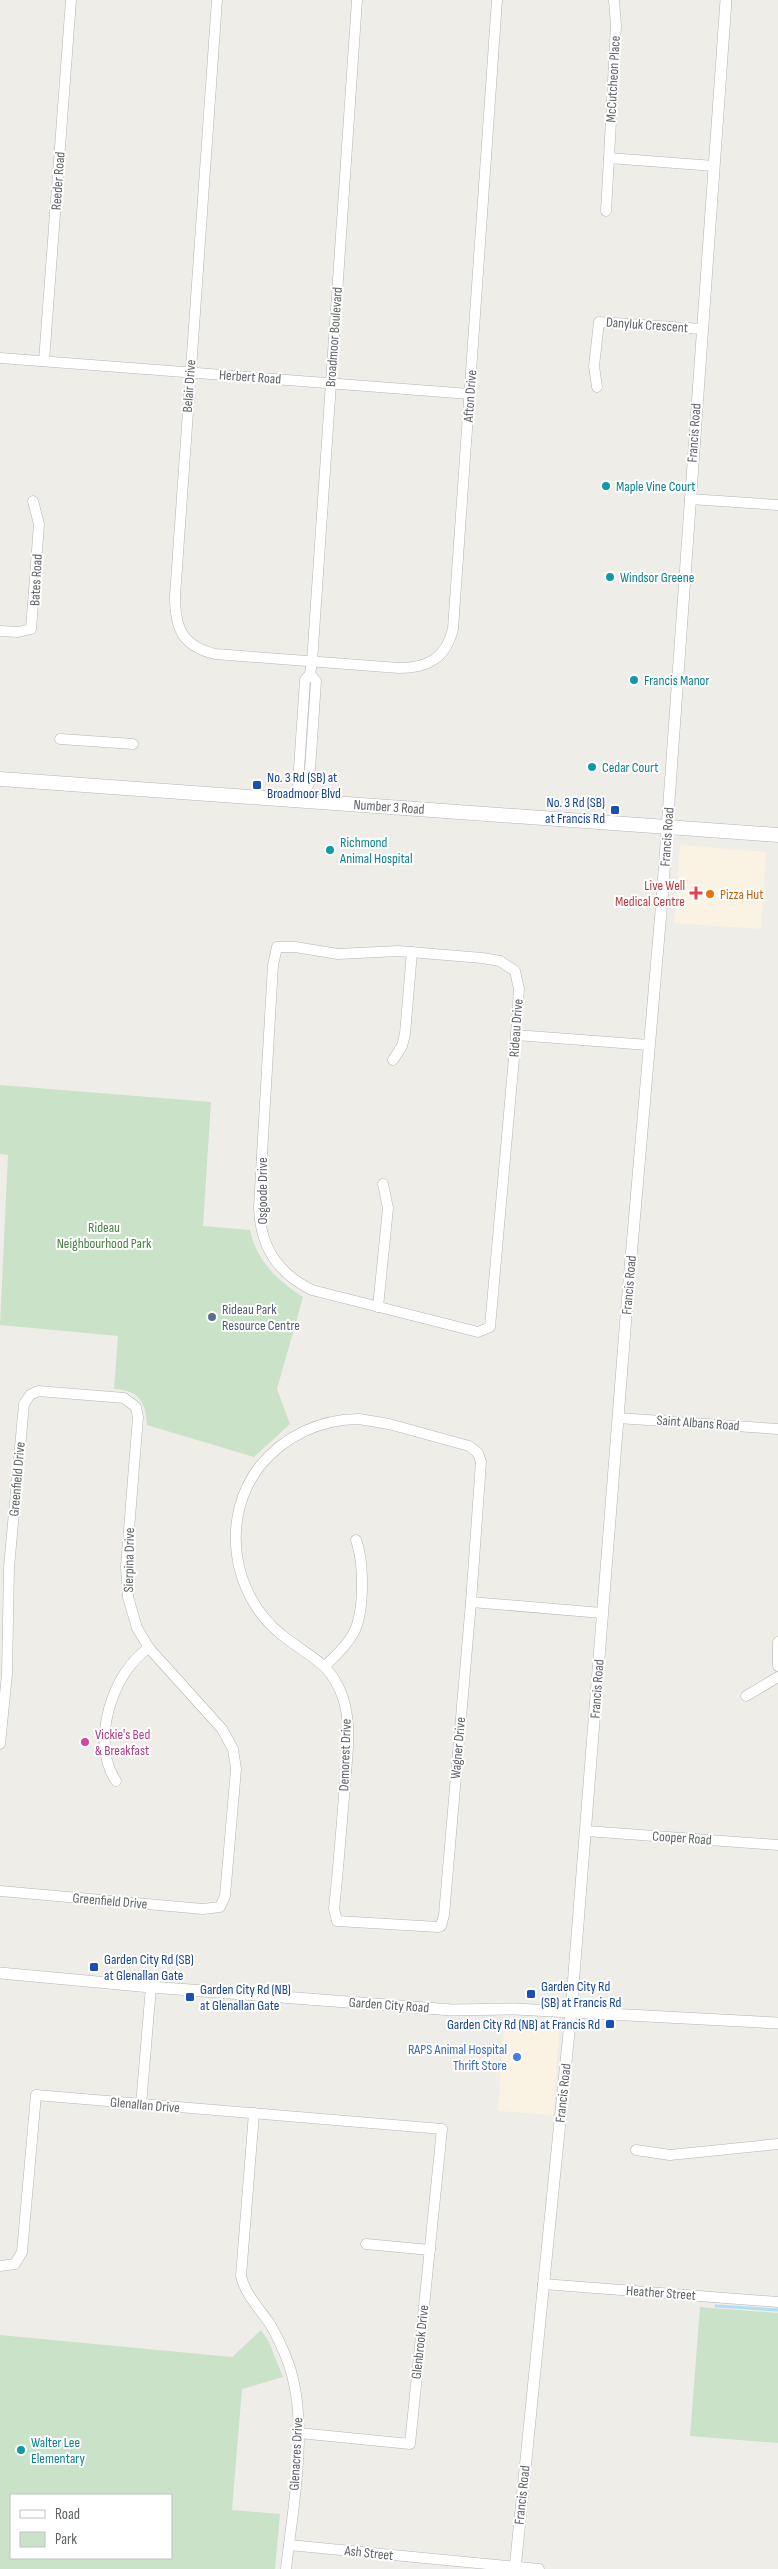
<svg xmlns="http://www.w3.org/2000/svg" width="778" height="2569" viewBox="0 0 778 2569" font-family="'Sofia Sans Condensed',sans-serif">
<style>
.commercial{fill:#faf2e2}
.green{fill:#cae3c8;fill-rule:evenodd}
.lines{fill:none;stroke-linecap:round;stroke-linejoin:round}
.stream{stroke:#b2def5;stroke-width:3}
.minor-casing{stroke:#b3b5b8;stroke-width:11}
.tertiary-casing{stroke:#b3b5b8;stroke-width:12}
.secondary-casing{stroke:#b2b5b8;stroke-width:15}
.minor{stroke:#fff;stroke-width:10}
.tertiary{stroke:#fff;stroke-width:11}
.secondary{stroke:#fff;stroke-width:14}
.culture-dot{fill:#0f9aa8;stroke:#fff;stroke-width:2}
.transit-dot{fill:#1a4fb4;stroke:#fff;stroke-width:2}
.health-dot{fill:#e0444e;stroke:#fff;stroke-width:2}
.food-dot{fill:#e8710a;stroke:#fff;stroke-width:2}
.service-dot{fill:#5c6f8a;stroke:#fff;stroke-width:2}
.hotel-dot{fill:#d1479c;stroke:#fff;stroke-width:2}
.shop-dot{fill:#3f7fe0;stroke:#fff;stroke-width:2}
.labels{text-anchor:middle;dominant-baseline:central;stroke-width:4;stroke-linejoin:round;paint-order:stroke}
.street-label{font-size:14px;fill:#5f6366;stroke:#fff}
.culture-label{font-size:14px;fill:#0d838f;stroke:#fff;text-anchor:start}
.transit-label{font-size:14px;fill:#164399;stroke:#fff;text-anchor:start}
.health-label{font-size:14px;fill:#be3a42;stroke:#fff;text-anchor:end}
.food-label{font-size:14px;fill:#c56008;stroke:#fff;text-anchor:start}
.park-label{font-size:14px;fill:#448341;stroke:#fff}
.service-label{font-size:14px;fill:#4e5e75;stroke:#fff;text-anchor:start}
.hotel-label{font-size:14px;fill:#b23c85;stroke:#fff;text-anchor:start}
.shop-label{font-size:14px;fill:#366cbe;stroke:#fff;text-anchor:end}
</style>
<rect width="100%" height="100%" fill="#efede8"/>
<g class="commercial">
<polygon points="680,845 766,852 761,929 674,923"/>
<polygon points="505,2016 560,2022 553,2115 498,2111"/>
</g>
<g class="green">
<path d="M0,1085L211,1102L203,1226L250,1230C257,1262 277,1280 303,1297L277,1389L290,1424L254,1457L147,1425C146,1401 138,1390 114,1389L118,1336L0,1325L8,1155L0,1154Z"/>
<polygon points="700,2307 778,2313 778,2443 690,2436"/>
<path d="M261,2330L269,2342L283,2377L242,2389L232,2510L280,2514L275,2569H0V2335L232,2357ZM11,2495H171V2558H11Z"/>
</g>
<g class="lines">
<polyline class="stream" points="716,2306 778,2310"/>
<g class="minor-casing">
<g id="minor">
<path d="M217,0L175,596C175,628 182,646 215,654L399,668C428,668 446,658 453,629L497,0"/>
<polyline points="609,158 616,25 614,0"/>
<polyline points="606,211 609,158 714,166"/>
<polyline points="0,358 470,394"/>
<polyline points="44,361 71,0"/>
<polyline points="597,387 594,366 599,322 702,329"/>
<polyline points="690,499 778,505"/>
<polyline points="0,631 18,632 31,629 39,524 33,501"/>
<polyline points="60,739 133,744"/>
<polyline points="302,792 309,784 316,681 310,674"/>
<polyline points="302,800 302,792 298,784 305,680 310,674 312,662 357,0"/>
<path d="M277,947H295L338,954L398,951L482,958L500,961L515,971L519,989L516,1035L490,1327L478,1332L312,1290C277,1273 260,1246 259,1207L273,965Z"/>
<polyline points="516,1035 648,1045"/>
<polyline points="393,1060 402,1046 405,1034 412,952"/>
<polyline points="378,1307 388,1208 383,1184"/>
<polyline points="618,1418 778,1429"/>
<path d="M359,1419L389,1424L469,1446L478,1453L481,1462L471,1602L444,1915L441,1926L438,1927L337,1921L334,1909C338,1871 341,1834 344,1796C346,1764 353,1729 343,1698C331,1662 309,1657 282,1635C231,1595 220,1517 260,1466C284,1436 321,1419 359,1419Z"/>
<polyline points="471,1602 602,1613"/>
<polyline points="778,1642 778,1666"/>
<path d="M325,1666C335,1656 346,1647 353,1634C365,1613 364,1562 356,1540"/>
<polyline points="746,1696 778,1677"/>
<polyline points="0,1744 7,1674 9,1567 24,1404 30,1395 38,1391 124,1398 136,1407 138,1417 126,1567 128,1597 137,1628 149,1648 222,1729 233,1749 236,1769 225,1896 220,1907 203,1909 0,1891"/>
<path d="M116,1781C90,1743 112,1672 149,1648"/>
<polyline points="586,1831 778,1845"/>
<polyline points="141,2105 151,1987"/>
<path d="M254,2113L241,2276C245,2294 259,2308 270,2324C277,2336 283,2349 288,2362C310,2423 293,2505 286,2569"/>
<polyline points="636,2150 670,2155 778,2144"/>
<polyline points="366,2244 430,2250"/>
<polyline points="0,2266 15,2264 22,2252 36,2095 442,2129 410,2444 299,2433"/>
<polyline points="543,2284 778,2302"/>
<polyline points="289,2545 539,2569"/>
</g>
</g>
<g class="tertiary-casing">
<g id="tertiary">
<polyline points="0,1973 151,1987 452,2010 515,2009 778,2023"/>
<polyline points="515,2569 571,2012 627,1304 662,900 726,0"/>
</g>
</g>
<g class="secondary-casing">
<polyline id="secondary" points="0,779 778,835"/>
</g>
<use href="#minor" class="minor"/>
<use href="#tertiary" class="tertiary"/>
<use href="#secondary" class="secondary"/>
</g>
<g class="culture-dot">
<circle cx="606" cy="486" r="5"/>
<circle cx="610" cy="577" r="5"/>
<circle cx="634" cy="680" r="5"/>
<circle cx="592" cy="767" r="5"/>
<circle cx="330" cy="850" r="5"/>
<circle cx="21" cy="2450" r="5"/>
</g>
<g class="transit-dot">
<rect x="252" y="780" width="10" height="10" rx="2.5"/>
<rect x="610" y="805" width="10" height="10" rx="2.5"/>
<rect x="89" y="1962" width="10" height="10" rx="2.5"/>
<rect x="526" y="1989" width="10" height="10" rx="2.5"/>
<rect x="185" y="1992" width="10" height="10" rx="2.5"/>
<rect x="605" y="2019" width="10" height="10" rx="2.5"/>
</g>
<path class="health-dot" d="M693.5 885.5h5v5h5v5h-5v5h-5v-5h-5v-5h5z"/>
<circle class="food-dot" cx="710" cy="894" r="5"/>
<circle class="service-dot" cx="212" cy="1317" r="5"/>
<circle class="hotel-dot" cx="85" cy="1742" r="5"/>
<circle class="shop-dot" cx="517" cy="2057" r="5"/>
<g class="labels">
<g class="street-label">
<text transform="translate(613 79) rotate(-87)">McCutcheon Place</text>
<text transform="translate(58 181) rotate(-86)">Reeder Road</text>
<text transform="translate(647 325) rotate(4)">Danyluk Crescent</text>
<text transform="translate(334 337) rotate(-86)">Broadmoor Boulevard</text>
<text transform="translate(250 377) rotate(4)">Herbert Road</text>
<text transform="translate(189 386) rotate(-86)">Belair Drive</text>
<text transform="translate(470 396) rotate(-86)">Afton Drive</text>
<text transform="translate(694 433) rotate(-86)">Francis Road</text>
<text transform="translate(36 580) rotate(-87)">Bates Road</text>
<text transform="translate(389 807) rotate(4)">Number 3 Road</text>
<text transform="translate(667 837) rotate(-86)">Francis Road</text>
<text transform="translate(516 1028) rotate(-86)">Rideau Drive</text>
<text transform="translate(262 1191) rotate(-90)">Osgoode Drive</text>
<text transform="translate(629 1285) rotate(-85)">Francis Road</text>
<text transform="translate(698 1423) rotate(4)">Saint Albans Road</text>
<text transform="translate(17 1479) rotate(-85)">Greenfield Drive</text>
<text transform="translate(129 1560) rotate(-89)">Sierpina Drive</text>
<text transform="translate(597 1689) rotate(-86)">Francis Road</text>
<text transform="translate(458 1748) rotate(-85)">Wagner Drive</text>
<text transform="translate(345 1755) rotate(-88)">Demorest Drive</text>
<text transform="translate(682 1838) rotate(4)">Cooper Road</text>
<text transform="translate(110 1901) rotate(5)">Greenfield Drive</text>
<text transform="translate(389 2005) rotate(4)">Garden City Road</text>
<text transform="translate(563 2093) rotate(-84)">Francis Road</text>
<text transform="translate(145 2105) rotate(5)">Glenallan Drive</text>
<text transform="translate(661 2293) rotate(4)">Heather Street</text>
<text transform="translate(420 2342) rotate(-84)">Glenbrook Drive</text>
<text transform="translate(296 2454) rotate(-87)">Glenacres Drive</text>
<text transform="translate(522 2495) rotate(-84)">Francis Road</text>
<text transform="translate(369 2553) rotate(6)">Ash Street</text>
</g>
<g class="culture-label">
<text x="616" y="486">Maple Vine Court</text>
<text x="620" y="577">Windsor Greene</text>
<text x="644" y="680">Francis Manor</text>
<text x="602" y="767">Cedar Court</text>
<text x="340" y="842">Richmond<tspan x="340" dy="16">Animal Hospital</tspan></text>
<text x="31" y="2442">Walter Lee<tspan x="31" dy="16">Elementary</tspan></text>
</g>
<g class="transit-label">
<text x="267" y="777">No. 3 Rd (SB) at<tspan x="267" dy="16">Broadmoor Blvd</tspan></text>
<text x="605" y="802" text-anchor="end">No. 3 Rd (SB)<tspan x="605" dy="16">at Francis Rd</tspan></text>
<text x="104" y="1959">Garden City Rd (SB)<tspan x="104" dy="16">at Glenallan Gate</tspan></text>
<text x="541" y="1986">Garden City Rd<tspan x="541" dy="16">(SB) at Francis Rd</tspan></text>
<text x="200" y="1989">Garden City Rd (NB)<tspan x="200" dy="16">at Glenallan Gate</tspan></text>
<text x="600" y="2024" text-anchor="end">Garden City Rd (NB) at Francis Rd</text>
</g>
<g class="health-label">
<text x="685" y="885">Live Well<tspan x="685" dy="16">Medical Centre</tspan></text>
</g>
<g class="food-label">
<text x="720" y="894">Pizza Hut</text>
</g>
<g class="park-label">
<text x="104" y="1227">Rideau<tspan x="104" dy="16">Neighbourhood Park</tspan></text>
</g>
<g class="service-label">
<text x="222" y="1309">Rideau Park<tspan x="222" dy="16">Resource Centre</tspan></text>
</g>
<g class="hotel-label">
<text x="95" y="1734">Vickie's Bed<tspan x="95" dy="16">&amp; Breakfast</tspan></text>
</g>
<g class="shop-label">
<text x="507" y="2049">RAPS Animal Hospital<tspan x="507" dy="16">Thrift Store</tspan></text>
</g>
</g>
<rect x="10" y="2494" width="162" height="65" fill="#ffffff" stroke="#bfc1c2"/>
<rect x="20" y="2510" width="25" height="8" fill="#ffffff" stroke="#bfc1c2"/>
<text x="55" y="2519" font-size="15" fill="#5f6366">Road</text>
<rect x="20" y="2532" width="25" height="15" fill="#cae3c8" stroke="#bfc1c2"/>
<text x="55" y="2544" font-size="15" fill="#5f6366">Park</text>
</svg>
